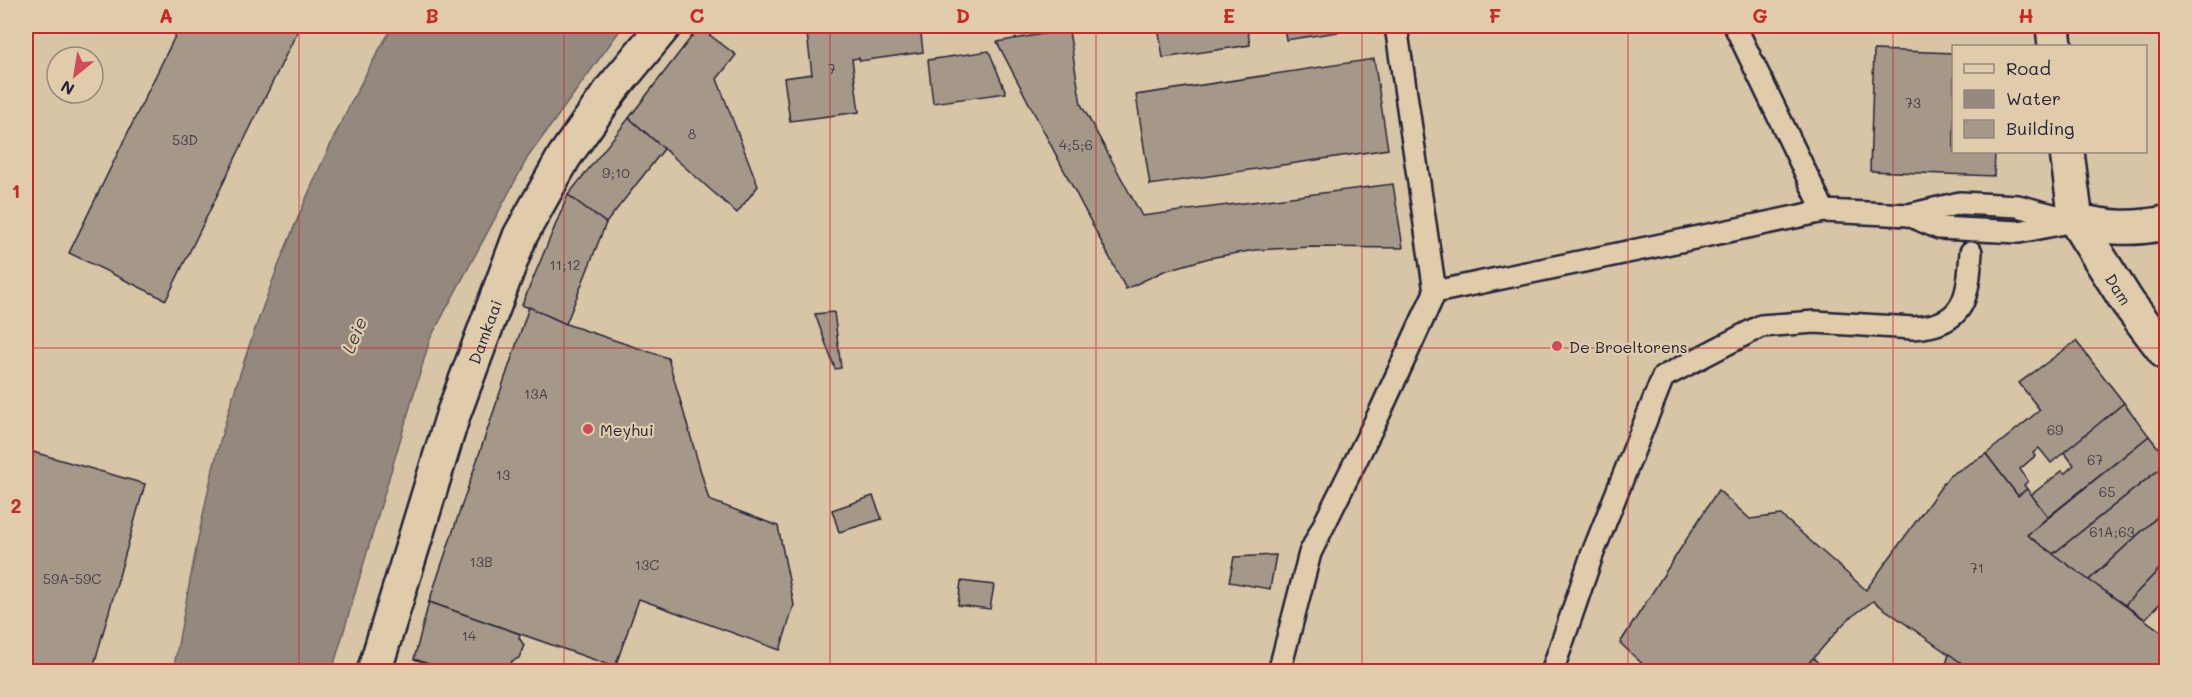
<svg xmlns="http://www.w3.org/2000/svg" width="2192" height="697" viewBox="0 0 2192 697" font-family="Mali,sans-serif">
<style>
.water{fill:#95887f;stroke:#675f64;stroke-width:1.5}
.building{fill:#a69888;stroke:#22223b;stroke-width:1.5}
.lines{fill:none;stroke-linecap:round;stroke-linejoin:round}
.service-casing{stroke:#22223b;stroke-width:26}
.minor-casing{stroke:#22223b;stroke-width:38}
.service{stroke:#e0ccaa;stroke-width:21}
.minor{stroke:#e0ccaa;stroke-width:33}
.grid{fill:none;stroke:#cd2829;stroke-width:1.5;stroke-opacity:0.55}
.poi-dot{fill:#d1495b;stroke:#e0ccaa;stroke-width:2}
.labels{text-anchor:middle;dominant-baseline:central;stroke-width:4.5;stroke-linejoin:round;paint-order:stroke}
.number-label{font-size:14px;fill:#43404e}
.street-label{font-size:16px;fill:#22223b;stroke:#e0ccaa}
.poi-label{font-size:16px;fill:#22223b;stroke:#e0ccaa;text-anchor:start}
.water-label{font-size:18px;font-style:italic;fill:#3f3c4c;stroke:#e0ccaa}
.neatline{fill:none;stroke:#cd2829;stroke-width:2}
.grid-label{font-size:20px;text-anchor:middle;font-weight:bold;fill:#cd2829}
</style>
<rect width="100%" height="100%" fill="#d8c5a6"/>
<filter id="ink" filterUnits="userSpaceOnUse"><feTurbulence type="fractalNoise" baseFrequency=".0167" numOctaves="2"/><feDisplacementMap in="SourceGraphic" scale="12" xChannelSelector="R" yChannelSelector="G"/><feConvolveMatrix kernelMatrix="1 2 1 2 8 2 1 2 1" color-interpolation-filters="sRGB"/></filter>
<g filter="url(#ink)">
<path class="water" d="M393,26H623L528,157L430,339L332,671H173C187,599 199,524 217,453C234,387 256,323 281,259C313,179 349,100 393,26Z"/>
<g class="building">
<polygon points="180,26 300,26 166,300 69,253"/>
<polygon points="806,26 920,26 923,52 860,61 859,58 852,59 859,112 790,121 784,78 812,74"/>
<polygon points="1053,26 1109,26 1069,31 1081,104 1142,216 1393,184 1403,248 1312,247 1255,250 1209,258 1164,271 1126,289 997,42 1054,32"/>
<polygon points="1158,26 1247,26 1250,45 1163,58"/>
<polygon points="1284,26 1369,26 1370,27 1286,40"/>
<polygon points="699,27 736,55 717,79 758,186 737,213 629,118"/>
<polygon points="1874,50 1954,53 1954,152 1995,152 1994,176 1870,171"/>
<polygon points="989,51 1006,93 933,103 928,60"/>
<polygon points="1374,59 1388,149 1150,185 1136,95"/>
<polygon points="629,118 664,149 606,223 568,195"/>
<polygon points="568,195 606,223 566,324 522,305"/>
<polygon points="529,307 566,324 668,358 709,500 778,526 794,605 780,650 639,599 615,667 429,602"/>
<polygon points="834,312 841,368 835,369 815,314"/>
<polygon points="2076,341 2124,403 2051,463 2039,448 2033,453 2035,456 2020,469 2028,481 2024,485 2027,489 2018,496 1986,454 2040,410 2019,383"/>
<polygon points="2124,403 2149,436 2048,517 2031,495 2062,471 2065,473 2074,465 2064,452"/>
<polygon points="2149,436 2166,458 2166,464 2053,554 2027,535"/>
<polygon points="26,450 145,484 92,672 26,672"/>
<polygon points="1986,454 2018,496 2027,489 2048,517 2027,535 2166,635 2166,672 1974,672 1873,601 1846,621 1801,672 1651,672 1620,643 1718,490 1750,519 1781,515 1866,590 1949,476"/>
<polygon points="2166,464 2166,509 2089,580 2053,554"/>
<polygon points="873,496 882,519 839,532 832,510"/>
<polygon points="2166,509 2166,562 2125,605 2089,580"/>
<polygon points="1276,555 1270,589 1229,582 1234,557"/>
<polygon points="2166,562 2166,597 2145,619 2125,605"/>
<polygon points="961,581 994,585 990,609 958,605"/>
<polygon points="429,602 520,634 519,638 524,645 519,658 512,661 508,672 436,672 438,667 414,659"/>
<polygon points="1949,654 1974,672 1944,672"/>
<polygon points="1813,658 1826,670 1824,672 1801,672"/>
</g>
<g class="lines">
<g class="service-casing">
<g id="service">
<polyline points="1735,26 1824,211"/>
<polyline points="1909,215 1939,228 2019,232 2069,222"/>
<polyline points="1435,292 1824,211 1909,215 1960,203 2018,206 2076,221"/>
<polyline points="1279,672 1310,553 1380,412 1435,292 1396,26"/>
<path d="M1552,672L1592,555L1663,377L1761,326L1815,322L1913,328C1966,325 1968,297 1971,252"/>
</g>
</g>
<g class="minor-casing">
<g id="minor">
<polyline points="2053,26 2055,46"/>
<path id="s1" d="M2067,152L2076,221L2128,303L2166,353"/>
<path d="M2076,221C2112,228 2130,230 2166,223"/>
<path id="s2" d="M374,672L453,415L520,236L564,157L612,89L664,26"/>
</g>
</g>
<use href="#service" class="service"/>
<use href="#minor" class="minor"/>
</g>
</g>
<path class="grid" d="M299,26V672M564,26V672M830,26V672M1096,26V672M1362,26V672M1628,26V672M1893,26V672M26,348H2166"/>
<g class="poi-dot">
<circle cx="1557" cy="346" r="6"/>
<circle cx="588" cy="429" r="6"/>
</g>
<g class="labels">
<g class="number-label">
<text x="832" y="68">7</text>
<text x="1913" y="102">73</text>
<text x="692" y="133">8</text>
<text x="185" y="139">53D</text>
<text x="1076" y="144">4;5;6</text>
<text x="616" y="172">9;10</text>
<text x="565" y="264">11;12</text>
<text x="536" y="393">13A</text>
<text x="2055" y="429">69</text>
<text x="2095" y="459">67</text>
<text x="503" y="474">13</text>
<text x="2107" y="491">65</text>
<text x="2112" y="531">61A;63</text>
<text x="481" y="561">13B</text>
<text x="647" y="564">13C</text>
<text x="1977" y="567">71</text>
<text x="72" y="578">59A-59C</text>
<text x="469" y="635">14</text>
</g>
<g class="street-label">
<text stroke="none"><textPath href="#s1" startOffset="150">Dam</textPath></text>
<text stroke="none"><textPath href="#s2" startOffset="358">Damkaai</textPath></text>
</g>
<g class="poi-label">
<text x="1569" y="346">De Broeltorens</text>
<text x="600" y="429">Meyhui</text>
</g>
<g class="water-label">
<text transform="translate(354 335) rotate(-67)">Leie</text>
</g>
</g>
<rect width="2192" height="697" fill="none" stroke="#e0ccaa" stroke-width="66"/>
<rect x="1952" y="45" width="195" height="108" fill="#e0ccaa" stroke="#94887e" stroke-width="1.5"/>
<rect x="1964" y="64" width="30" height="9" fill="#e0ccaa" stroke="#94887e" stroke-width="1.5"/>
<text x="2006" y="75" font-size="18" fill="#22223b">Road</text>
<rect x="1964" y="90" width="30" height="18" fill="#95887f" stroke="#94887e" stroke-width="1.5"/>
<text x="2006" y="105" font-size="18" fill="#22223b">Water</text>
<rect x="1964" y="120" width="30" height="18" fill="#a69888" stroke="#94887e" stroke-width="1.5"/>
<text x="2006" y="135" font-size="18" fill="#22223b">Building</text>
<g transform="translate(75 75) rotate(210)"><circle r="28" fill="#e0ccaa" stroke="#94887e" stroke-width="1.5"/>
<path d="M0-4.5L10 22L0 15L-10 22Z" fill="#d1495b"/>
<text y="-9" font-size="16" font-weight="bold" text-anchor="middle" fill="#22223b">N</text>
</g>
<rect x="33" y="33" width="2126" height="631" class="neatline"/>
<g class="grid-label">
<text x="166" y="23">A</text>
<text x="432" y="23">B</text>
<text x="697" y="23">C</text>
<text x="963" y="23">D</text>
<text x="1229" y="23">E</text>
<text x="1495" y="23">F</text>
<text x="1760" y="23">G</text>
<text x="2026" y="23">H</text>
<text x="16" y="198">1</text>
<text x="16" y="513">2</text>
</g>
</svg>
